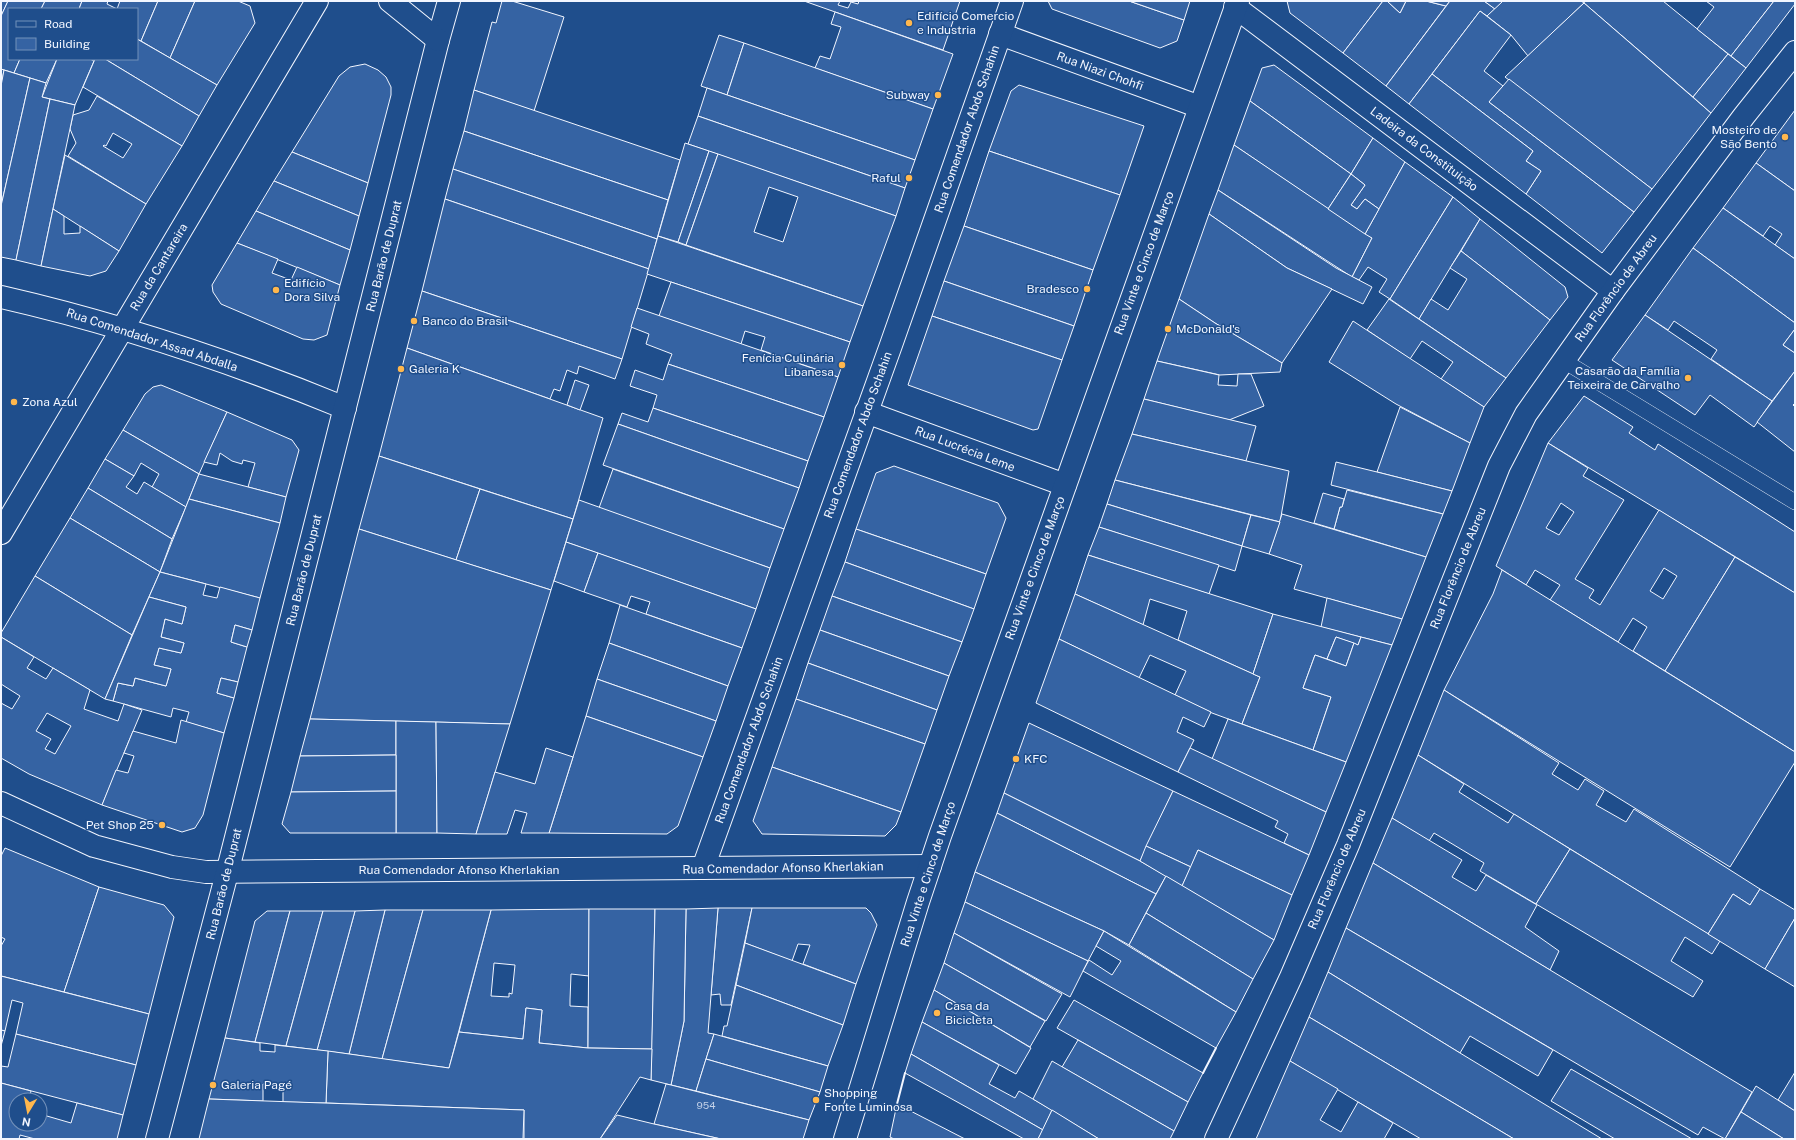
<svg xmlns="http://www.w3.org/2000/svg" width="1796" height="1140" viewBox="0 0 1796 1140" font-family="'Public Sans',sans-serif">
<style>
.building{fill:#3563a3;stroke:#f2f6ff;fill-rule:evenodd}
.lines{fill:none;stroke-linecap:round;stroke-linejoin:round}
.lane-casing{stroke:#f2f6ff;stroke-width:16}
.street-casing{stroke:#f2f6ff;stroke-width:24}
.secondary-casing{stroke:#f2f6ff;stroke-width:24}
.lane{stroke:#1f4e8c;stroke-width:15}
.street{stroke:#1f4e8c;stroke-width:22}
.secondary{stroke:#1f4e8c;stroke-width:22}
.wall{stroke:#f2f6ff;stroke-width:2}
.poi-dot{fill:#ffb74d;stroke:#1f4e8c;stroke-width:1.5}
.labels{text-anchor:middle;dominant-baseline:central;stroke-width:3;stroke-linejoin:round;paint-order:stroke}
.number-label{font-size:10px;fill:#c3d1e8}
.poi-label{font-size:12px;fill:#f2f6ff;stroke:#1f4e8c;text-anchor:start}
.street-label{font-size:12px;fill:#f2f6ff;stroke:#1f4e8c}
</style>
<rect width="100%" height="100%" fill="#1f4e8c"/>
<g class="building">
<polygon points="1,1 8,1 1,16"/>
<polygon points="8,1 45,1 41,9 9,9 9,59 20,59 14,73 1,69 1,16"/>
<polygon points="45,1 82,1 79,9 41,9"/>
<polygon points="82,1 108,1 107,4 117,9 79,9"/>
<polygon points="120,1 158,1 141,41 137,39 137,9 117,9"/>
<polygon points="158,1 195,1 170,58 141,41"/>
<polygon points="195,1 238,1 250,6 255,23 217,85 170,58"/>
<polygon points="502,1 512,1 564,17 534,111 474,90 492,22 496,23"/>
<polygon points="804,1 840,1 838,5 848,8 851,2 858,4 859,1 960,1 943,50"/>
<polygon points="1048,1 1129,1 1184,20 1177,41 1160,48 1052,9"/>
<polygon points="1129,1 1190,1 1184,20"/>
<polygon points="1287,1 1383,1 1343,53 1290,13"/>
<polygon points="1383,1 1387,1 1400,13 1406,1 1426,1 1446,6 1386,86 1343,53"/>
<polygon points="1387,1 1406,1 1400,13"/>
<polygon points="1426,1 1450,1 1446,6"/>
<polygon points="1450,1 1484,1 1495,9 1487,16 1480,11 1409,104 1386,86"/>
<polygon points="1484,1 1503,1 1495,9"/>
<polygon points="1503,1 1581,1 1584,3 1528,56 1511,35 1487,16"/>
<polygon points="1585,1 1663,1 1728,54 1693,97 1584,3"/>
<polygon points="1706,1 1774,1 1731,56 1697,29 1714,7"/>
<polygon points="1774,1 1795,1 1795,4 1746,68 1731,56"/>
<polygon points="1584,3 1711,113 1652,189 1505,77"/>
<polygon points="1480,11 1511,35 1484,71 1503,86 1489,102 1634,212 1602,253 1526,194 1541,171 1526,161 1533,151 1432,74"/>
<polygon points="835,12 953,54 933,109 815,68 820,56 830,59 841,27 831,24"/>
<polygon points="719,35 744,43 727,95 701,86"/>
<polygon points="137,39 217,85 199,116 105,59 137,59"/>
<polygon points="744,43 933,109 915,160 727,95"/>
<polygon points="1728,54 1746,68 1711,113 1693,97"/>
<polygon points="20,59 57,59 46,83 14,73"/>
<polygon points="57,59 90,59 94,61 75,105 42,97"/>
<polygon points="95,59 105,59 199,116 182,146 83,87"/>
<polygon points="365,64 378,70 386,77 391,87 391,95 368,183 292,152 339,76 350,67"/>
<polygon points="1274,65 1373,138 1351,174 1250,101 1262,68"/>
<polygon points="1,69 4,70 1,86"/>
<polygon points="4,70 30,78 1,206 1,86"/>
<polygon points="1432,74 1533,151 1526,161 1541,171 1526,194 1409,104"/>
<polygon points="30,78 46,83 42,97 50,99 16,260 1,257 1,206"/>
<polygon points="1509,79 1652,189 1634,212 1489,102"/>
<polygon points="1019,85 1144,126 1120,195 989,151 1011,91"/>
<polygon points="707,88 915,160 905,188 698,116"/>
<polygon points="474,90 680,160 668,200 464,131"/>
<path d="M97,96L182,146L146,204L68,156L76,143L70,129L73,115L89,110ZM113,133L132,144L123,158L103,146L104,145L106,146Z"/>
<polygon points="50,99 75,105 41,266 16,260"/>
<polygon points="1250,101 1351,174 1328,209 1234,145"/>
<polygon points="1795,110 1795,191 1756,163"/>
<polygon points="698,116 905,188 896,216 688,144"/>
<polygon points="464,131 668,200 657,239 453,169"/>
<polygon points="1373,138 1405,162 1379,209 1365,199 1357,209 1351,205 1365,185 1351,174"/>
<polygon points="685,143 709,151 678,242 658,236"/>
<polygon points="1234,145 1372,238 1352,277 1218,190"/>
<polygon points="709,151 718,154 686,245 678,242"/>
<polygon points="989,151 1120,195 1093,270 964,226"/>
<polygon points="292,152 368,183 359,216 274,181"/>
<path d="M718,154L896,216L863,306L686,245ZM769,187L798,197L783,242L754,232Z"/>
<polygon points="65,155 146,204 119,251 53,209"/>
<polygon points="1405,162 1453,197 1390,299 1379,292 1387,279 1368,267 1359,280 1352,277 1372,238 1365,234"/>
<polygon points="1756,163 1795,191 1795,259 1775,245 1782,234 1770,226 1763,236 1723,208"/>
<polygon points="453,169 657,239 649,269 445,199"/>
<polygon points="1351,174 1365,185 1351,205 1357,209 1365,199 1379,209 1365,234 1328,209"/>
<polygon points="274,181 359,216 350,250 256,211"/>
<polygon points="1218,190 1336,268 1372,287 1363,304 1287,268 1209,214"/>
<polygon points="1453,197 1480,219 1419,319 1390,299"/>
<polygon points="445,199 649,269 622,359 422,291"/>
<polygon points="1723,208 1795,259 1795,323 1693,248"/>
<polygon points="53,209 64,216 64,234 80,233 80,226 119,251 106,271 90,276 41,266"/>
<polygon points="256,211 350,250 340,285 237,243"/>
<polygon points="1209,214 1287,268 1332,289 1282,363 1215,323 1179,299"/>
<polygon points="1480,219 1565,287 1568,297 1550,320 1461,251"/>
<polygon points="964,226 1093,270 1074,326 944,281"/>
<polygon points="658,236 863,306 850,342 647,274"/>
<polygon points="237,243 278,259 272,273 291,280 297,267 340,285 327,335 314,340 303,339 221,304 213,292 212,285"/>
<polygon points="1693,248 1795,323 1795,329 1783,345 1795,353 1795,371 1772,401 1711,359 1717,350 1674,321 1668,330 1645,315"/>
<polygon points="1461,251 1550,320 1506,378 1419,319 1431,299 1448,310 1467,279 1450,268"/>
<polygon points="944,281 1074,326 1062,360 932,316"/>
<polygon points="671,282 850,342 838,377 761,350 765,337 745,331 741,344 659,316"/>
<polygon points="422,291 622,359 615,379 579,366 577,374 567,370 560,391 554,389 550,399 407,348"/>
<polygon points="1179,299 1215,323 1282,363 1280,372 1220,375 1157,361"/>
<polygon points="1389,299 1506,378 1484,407 1441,379 1453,362 1422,341 1410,359 1367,330"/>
<polygon points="637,308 838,377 824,417 668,364 672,354 646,344 649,334 631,327"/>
<polygon points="1645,315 1772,401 1754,427 1710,395 1695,415 1612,360"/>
<polygon points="932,316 1062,360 1038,429 1033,430 908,385"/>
<polygon points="1353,321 1484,407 1470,443 1396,404 1329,362"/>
<polygon points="1795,329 1795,353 1783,345"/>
<polygon points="407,348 603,418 573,519 379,456"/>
<polygon points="1157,361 1219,375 1218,385 1237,386 1238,374 1251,374 1264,406 1229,420 1144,399"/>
<polygon points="668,364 824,417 808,461 653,408 657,395 630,386 635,370 663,380"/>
<polygon points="1795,371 1795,403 1793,405 1795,407 1795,452 1757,422"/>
<polygon points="575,380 589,385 580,410 567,405"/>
<polygon points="161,385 227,412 199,474 123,430 145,394 153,387"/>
<polygon points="1584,396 1633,427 1629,433 1655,450 1658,444 1795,532 1795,593 1548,443"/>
<polygon points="1144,399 1256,426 1246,461 1132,434"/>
<polygon points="1400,407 1470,443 1452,491 1377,472"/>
<polygon points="653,408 808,461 799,488 618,424 622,413 648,422"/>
<polygon points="227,412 292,440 299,450 286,497 248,487 255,463 243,460 242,464 232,461 220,453 217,465 204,462"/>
<polygon points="618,424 799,488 784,529 603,465"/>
<polygon points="123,430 199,474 186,507 152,487 159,474 141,463 134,476 105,459"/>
<polygon points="1132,434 1289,471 1280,522 1115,480"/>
<path d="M1548,443L1588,468L1583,476L1624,500L1575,579L1594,590L1589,598L1600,605L1659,510L1735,557L1665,671L1633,651L1647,627L1633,618L1618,642L1550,600L1560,585L1535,570L1526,585L1496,566ZM1561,503L1574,512L1559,535L1546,528ZM1664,568L1677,576L1663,599L1650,591Z"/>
<polygon points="379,456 480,489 456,560 359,529"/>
<polygon points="105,459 134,476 126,487 137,494 144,482 186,507 172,539 88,488"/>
<polygon points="1336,462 1377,472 1452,491 1443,514 1331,485"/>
<polygon points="894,466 998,503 1006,518 986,574 856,529 876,473"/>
<polygon points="613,469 784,529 770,568 599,508"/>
<polygon points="199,474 286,497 280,523 189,499"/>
<polygon points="1115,480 1251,515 1242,546 1107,504"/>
<polygon points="88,488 172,539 160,572 70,518"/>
<polygon points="480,489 573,519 551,590 456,560"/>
<polygon points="1347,490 1443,514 1426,557 1334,529 1340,507 1342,507"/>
<polygon points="1323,493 1344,499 1342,507 1340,507 1334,529 1314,523"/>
<polygon points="189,499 280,523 260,598 160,572"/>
<polygon points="579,500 770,568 756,609 566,542"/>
<polygon points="1107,504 1242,546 1235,571 1099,527"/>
<polygon points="1282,514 1426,557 1402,619 1294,589 1302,565 1269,554"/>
<polygon points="1251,515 1280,522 1269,554 1242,546"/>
<polygon points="70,518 160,572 132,635 35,576"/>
<polygon points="1099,527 1219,565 1209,594 1088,555"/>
<polygon points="359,529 551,590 510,724 310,719"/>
<polygon points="856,529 986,574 974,609 845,562"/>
<polygon points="566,542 598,553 584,592 554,581"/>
<polygon points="598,553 756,609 742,648 646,614 650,602 631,596 627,607 584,592"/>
<polygon points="1088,555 1273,614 1253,674 1178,640 1187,611 1150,599 1143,625 1075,594"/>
<polygon points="1735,557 1795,593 1795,752 1665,671"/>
<polygon points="845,562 974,609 962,642 832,596"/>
<polygon points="1502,570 1795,752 1795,762 1730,867 1444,690 1493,594"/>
<polygon points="160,572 206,584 203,595 217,598 220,587 260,598 252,630 235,625 231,642 247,647 238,682 221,678 217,693 234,698 224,733 186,722 189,712 173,708 171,717 113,701 118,683 133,686 135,678 166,686 171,669 154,665 159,648 181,653 184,643 161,637 165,619 182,624 186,607 149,597"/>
<polygon points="35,576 132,635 105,699 1,637 1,633"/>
<polygon points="1075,594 1260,677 1242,724 1212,713 1175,695 1186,671 1150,655 1139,678 1059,639"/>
<polygon points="832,596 962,642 949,676 820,630"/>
<polygon points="149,597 186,607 182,624 165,619 161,637 184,643 181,653 159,648 154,665 171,669 166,686 135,678 133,686 118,683 113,701 105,699"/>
<polygon points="1327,598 1402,619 1392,645 1321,627"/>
<polygon points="620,605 742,648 728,686 609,643"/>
<polygon points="1273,614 1361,637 1358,645 1336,637 1327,659 1315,655 1303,688 1331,697 1313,750 1242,724 1260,677 1253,674"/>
<polygon points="235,625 252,630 247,647 231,642"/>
<polygon points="820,630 949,676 937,710 808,663"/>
<path d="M1,637L34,657L27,668L46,679L53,668L90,690L84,709L118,721L124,704L142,710L102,805L29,774L1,758V703L12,709L20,696L1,684ZM47,713L71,726L55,754L45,749L51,739L36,731Z"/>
<polygon points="1336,637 1354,643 1346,666 1327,659"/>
<polygon points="1361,637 1392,645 1346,762 1313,750 1331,697 1303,688 1315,655 1346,666 1354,643 1358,645"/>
<polygon points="1059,639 1211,712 1204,727 1183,717 1177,732 1194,740 1178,772 1036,703"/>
<polygon points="609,643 728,686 716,721 597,679"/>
<polygon points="808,663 937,710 925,744 796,699"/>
<polygon points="221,678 238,682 234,698 217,693"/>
<polygon points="597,679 716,721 703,757 586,716"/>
<polygon points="1444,690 1559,763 1552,774 1578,790 1585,779 1604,791 1596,805 1626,822 1634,809 1760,889 1750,905 1733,894 1708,934 1418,755"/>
<polygon points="796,699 925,744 901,812 772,767"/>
<polygon points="586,716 703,757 678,826 667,834 549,833"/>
<polygon points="310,719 396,721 396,755 300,756"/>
<polygon points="1228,719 1346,762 1326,812 1212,759"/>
<polygon points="181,720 224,733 203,815 195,828 182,832 102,805 116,770 128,773 134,756 124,753 133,731 176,743"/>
<polygon points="396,721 436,722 437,833 396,833"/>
<polygon points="436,722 510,724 476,834 437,833"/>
<polygon points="1029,723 1173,791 1140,861 1004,793"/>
<polygon points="546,748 573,757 549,833 521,833 527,813 515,810 507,834 476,834 495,772 535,784"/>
<polygon points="1190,748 1326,812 1309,855 1284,843 1288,834 1275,827 1278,821 1178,772"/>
<polygon points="396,755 396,791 291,792 300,756"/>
<polygon points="1418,755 1464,784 1459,792 1508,823 1514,814 1570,849 1536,904 1480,871 1484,863 1434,833 1429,841 1392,818"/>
<polygon points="772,767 901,812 896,825 885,836 762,834 753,821"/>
<polygon points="396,791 396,833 290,833 282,824 291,792"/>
<polygon points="1173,791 1309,855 1292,895 1198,850 1191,867 1146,846"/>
<polygon points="1004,793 1140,861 1166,876 1156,894 997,813"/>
<polygon points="997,813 1156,894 1129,945 1104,931 975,872"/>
<polygon points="1392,818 1462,860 1452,877 1476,891 1486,875 1537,905 1525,927 1559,951 1550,970 1373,863"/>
<polygon points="1146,846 1191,867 1182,886 1140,861"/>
<polygon points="5,848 99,887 64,992 1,976 1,946 5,939 1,937 1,856"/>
<polygon points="1570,849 1720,941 1712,954 1685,937 1671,961 1703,981 1693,997 1536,904"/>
<polygon points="1198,850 1292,895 1274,940 1182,886"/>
<polygon points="1373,863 1752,1092 1725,1139 1703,1127 1698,1135 1346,928"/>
<polygon points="975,872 1104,931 1088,961 965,902"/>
<polygon points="1166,876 1274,940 1253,979 1146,913"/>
<polygon points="99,887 164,905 174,917 149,1014 64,992"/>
<polygon points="1760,889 1795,910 1795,918 1765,969 1708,934 1733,894 1750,905"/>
<polygon points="965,902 1088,961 1070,997 954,933"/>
<polygon points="718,908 752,908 731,1005 721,1005 720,994 711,995"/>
<polygon points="718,908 708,1033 714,1034 696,1091 671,1085 684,1021 686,909"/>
<polygon points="752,908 866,908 871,913 877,925 856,984 803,964 810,945 798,944 792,961 745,943"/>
<path d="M589,909V976L571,974L570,1000V1006L588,1007V1048L539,1043L542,1010L526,1008L523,1039L459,1032L491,910ZM494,963L515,965L512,994L509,993V997L491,996Z"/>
<polygon points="589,909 655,909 652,1049 588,1048"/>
<polygon points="655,909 686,909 684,1021 671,1085 651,1080"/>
<polygon points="385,910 423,910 382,1059 349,1054"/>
<polygon points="385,910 349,1054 317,1050 355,911"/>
<polygon points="423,910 491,910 449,1068 382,1059"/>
<polygon points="267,911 290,911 255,1042 225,1038 255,921"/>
<polygon points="290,911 323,911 286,1046 255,1042"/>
<polygon points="323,911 355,911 317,1050 286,1046"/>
<polygon points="1146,913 1253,979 1236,1012 1129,945"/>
<polygon points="1795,918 1795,987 1765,969"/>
<polygon points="1346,928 1553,1050 1538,1076 1470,1036 1460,1053 1328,972"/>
<polygon points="1104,931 1236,1012 1216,1048 1083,971 1089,960 1112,975 1121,961 1096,946"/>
<polygon points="954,933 1062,994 1046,1021 944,963"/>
<polygon points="745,943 856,984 843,1025 736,985"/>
<polygon points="944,963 1045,1021 1030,1047 934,990"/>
<polygon points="1328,972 1460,1053 1602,1139 1514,1139 1309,1017"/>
<polygon points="1,976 149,1014 136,1065 16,1034 23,1003 12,1000 5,1031 1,1030"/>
<polygon points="736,985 843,1025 828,1066 722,1036 724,1026 727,1026"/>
<polygon points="934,990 1031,1048 1016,1074 922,1022"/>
<polygon points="1074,1000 1203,1073 1188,1102 1057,1028"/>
<polygon points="526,1008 542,1010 539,1043 588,1048 652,1049 651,1080 640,1077 600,1139 524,1139 524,1110 326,1103 328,1051 449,1068 459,1032 523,1039"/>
<polygon points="1309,1017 1514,1139 1421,1139 1358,1102 1290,1061"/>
<polygon points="922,1022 999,1065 989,1084 1015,1098 1019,1091 1052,1110 1043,1130 911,1054"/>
<polygon points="1,1030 5,1031 1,1046"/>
<polygon points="16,1034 136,1065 123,1115 1,1083 1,1066 8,1067"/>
<polygon points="714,1034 828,1066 820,1092 706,1059"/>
<polygon points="225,1038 260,1043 260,1051 275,1052 275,1045 328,1051 326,1103 283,1102 283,1084 263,1084 263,1101 209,1099"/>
<polygon points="1078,1040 1188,1102 1174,1131 1062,1067"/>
<polygon points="911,1054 1043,1130 1038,1139 1024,1139 905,1073"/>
<polygon points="706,1059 820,1092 809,1120 696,1091"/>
<polygon points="1052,1061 1174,1131 1170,1139 1099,1139 1033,1099"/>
<polygon points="1290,1061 1338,1089 1320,1120 1341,1132 1358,1102 1393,1123 1384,1139 1256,1139"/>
<polygon points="1571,1069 1692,1139 1615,1139 1551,1101"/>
<polygon points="1795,1072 1795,1111 1778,1100"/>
<polygon points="1,1083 31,1091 29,1100 16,1100 16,1124 40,1124 40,1114 71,1123 77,1103 123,1115 117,1139 35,1139 20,1135 19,1139 1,1139"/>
<polygon points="666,1084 671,1085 809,1120 803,1139 721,1139 654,1124"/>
<polygon points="1756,1086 1795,1111 1795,1139 1784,1139 1741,1112"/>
<polygon points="209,1099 524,1110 523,1139 199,1139"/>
<polygon points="897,1104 965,1139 894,1139 890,1137"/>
<polygon points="1052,1110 1099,1139 1038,1139"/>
<polygon points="1741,1112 1784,1139 1725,1139"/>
<polygon points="617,1115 654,1124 721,1139 600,1139"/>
</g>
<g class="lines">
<g class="lane-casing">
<polyline id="lane" points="1564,361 1795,502"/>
</g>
<g class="street-casing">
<g id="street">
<polyline points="1235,7 1613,291"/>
<polyline points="1000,34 1200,107"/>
<path d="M1,297C119,324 233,362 345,408"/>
<polyline points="866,412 1065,485"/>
<polyline points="1,803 94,846 172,867 206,872 930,866"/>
<polyline points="703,868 891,345 1012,1"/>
<polyline points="157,1139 227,873 438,40 449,1"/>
<polyline points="845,1139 918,902 940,836 1238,1"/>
<polyline points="1216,1139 1291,977 1348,845 1499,466 1526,414 1613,291 1744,116 1795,52"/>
</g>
</g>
<g class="secondary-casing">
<g id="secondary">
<polyline points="390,1 438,40"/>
<polyline points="1,533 317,1"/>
</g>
</g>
<use href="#lane" class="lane"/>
<use href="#street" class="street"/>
<use href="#secondary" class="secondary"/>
<g class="wall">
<polyline points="1203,1073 1216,1048"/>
<polyline points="897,1104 905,1073"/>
</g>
</g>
<g class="poi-dot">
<circle cx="909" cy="23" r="4"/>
<circle cx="938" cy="95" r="4"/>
<circle cx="1785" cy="137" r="4"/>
<circle cx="909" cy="178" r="4"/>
<circle cx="1087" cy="289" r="4"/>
<circle cx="276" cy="290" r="4"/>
<circle cx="414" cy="321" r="4"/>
<circle cx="1168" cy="329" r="4"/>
<circle cx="842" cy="365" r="4"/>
<circle cx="401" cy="369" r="4"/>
<circle cx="1688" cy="378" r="4"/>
<circle cx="14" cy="402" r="4"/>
<circle cx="1016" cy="759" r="4"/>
<circle cx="162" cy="825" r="4"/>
<circle cx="937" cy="1013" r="4"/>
<circle cx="213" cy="1085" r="4"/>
<circle cx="816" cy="1100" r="4"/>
</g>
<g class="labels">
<g class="number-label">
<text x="706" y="1105">954</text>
</g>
<g class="poi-label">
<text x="917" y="16">Edifício Comercio<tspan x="917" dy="14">e Industria</tspan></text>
<text x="930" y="95" text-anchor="end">Subway</text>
<text x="1777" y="130" text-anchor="end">Mosteiro de<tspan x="1777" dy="14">São Bento</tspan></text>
<text x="901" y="178" text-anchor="end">Raful</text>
<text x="284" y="283">Edifício<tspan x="284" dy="14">Dora Silva</tspan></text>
<text x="1079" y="289" text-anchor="end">Bradesco</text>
<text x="422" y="321">Banco do Brasil</text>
<text x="1176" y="329">McDonald's</text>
<text x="834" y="358" text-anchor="end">Fenícia Culinária<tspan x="834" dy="14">Libanesa</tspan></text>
<text x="409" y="369">Galeria K</text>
<text x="1680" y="371" text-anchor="end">Casarão da Família<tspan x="1680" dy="14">Teixeira de Carvalho</tspan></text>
<text x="22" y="402">Zona Azul</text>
<text x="1024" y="759">KFC</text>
<text x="154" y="825" text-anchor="end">Pet Shop 25</text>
<text x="945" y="1006">Casa da<tspan x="945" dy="14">Bicicleta</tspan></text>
<text x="221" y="1085">Galeria Pagé</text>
<text x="824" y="1093">Shopping<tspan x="824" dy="14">Fonte Luminosa</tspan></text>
</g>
<g class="street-label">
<text transform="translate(1100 71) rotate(20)">Rua Niazi Chohfi</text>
<text transform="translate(967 129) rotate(-71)">Rua Comendador Abdo Schahin</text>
<text transform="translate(1424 149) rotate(37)">Ladeira da Constituição</text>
<text transform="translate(384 256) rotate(-76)">Rua Barão de Duprat</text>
<text transform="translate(1144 263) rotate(-70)">Rua Vinte e Cinco de Março</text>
<text transform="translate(159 267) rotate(-59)">Rua da Cantareira</text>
<text transform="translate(1616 288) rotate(-54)">Rua Florêncio de Abreu</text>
<text transform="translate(152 340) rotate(18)">Rua Comendador Assad Abdalla</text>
<text transform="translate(858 435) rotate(-70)">Rua Comendador Abdo Schahin</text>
<text transform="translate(965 449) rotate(21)">Rua Lucrécia Leme</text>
<text transform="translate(1035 568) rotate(-70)">Rua Vinte e Cinco de Março</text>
<text transform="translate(1458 568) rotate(-68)">Rua Florêncio de Abreu</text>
<text transform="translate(304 570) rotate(-76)">Rua Barão de Duprat</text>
<text transform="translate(749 740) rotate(-70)">Rua Comendador Abdo Schahin</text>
<text transform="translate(783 868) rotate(-1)">Rua Comendador Afonso Kherlakian</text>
<text transform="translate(1337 869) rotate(-67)">Rua Florêncio de Abreu</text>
<text x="459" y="870">Rua Comendador Afonso Kherlakian</text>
<text transform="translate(928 874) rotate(-72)">Rua Vinte e Cinco de Março</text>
<text transform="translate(224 884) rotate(-76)">Rua Barão de Duprat</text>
</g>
</g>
<rect width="1796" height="1140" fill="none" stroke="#f2f6ff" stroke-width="4"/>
<rect x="8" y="8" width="130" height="52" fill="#1f4e8c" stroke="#7391ba"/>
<rect x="16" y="21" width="20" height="6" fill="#1f4e8c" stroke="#7391ba"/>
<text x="44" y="28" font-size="12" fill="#f2f6ff">Road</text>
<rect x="16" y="38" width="20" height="12" fill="#3563a3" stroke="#7391ba"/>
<text x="44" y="48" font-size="12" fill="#f2f6ff">Building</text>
<g transform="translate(28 1112) rotate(190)"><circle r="19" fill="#1f4e8c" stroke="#7391ba"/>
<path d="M0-3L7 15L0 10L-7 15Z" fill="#ffb74d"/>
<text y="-6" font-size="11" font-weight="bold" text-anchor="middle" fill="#f2f6ff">N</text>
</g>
</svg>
